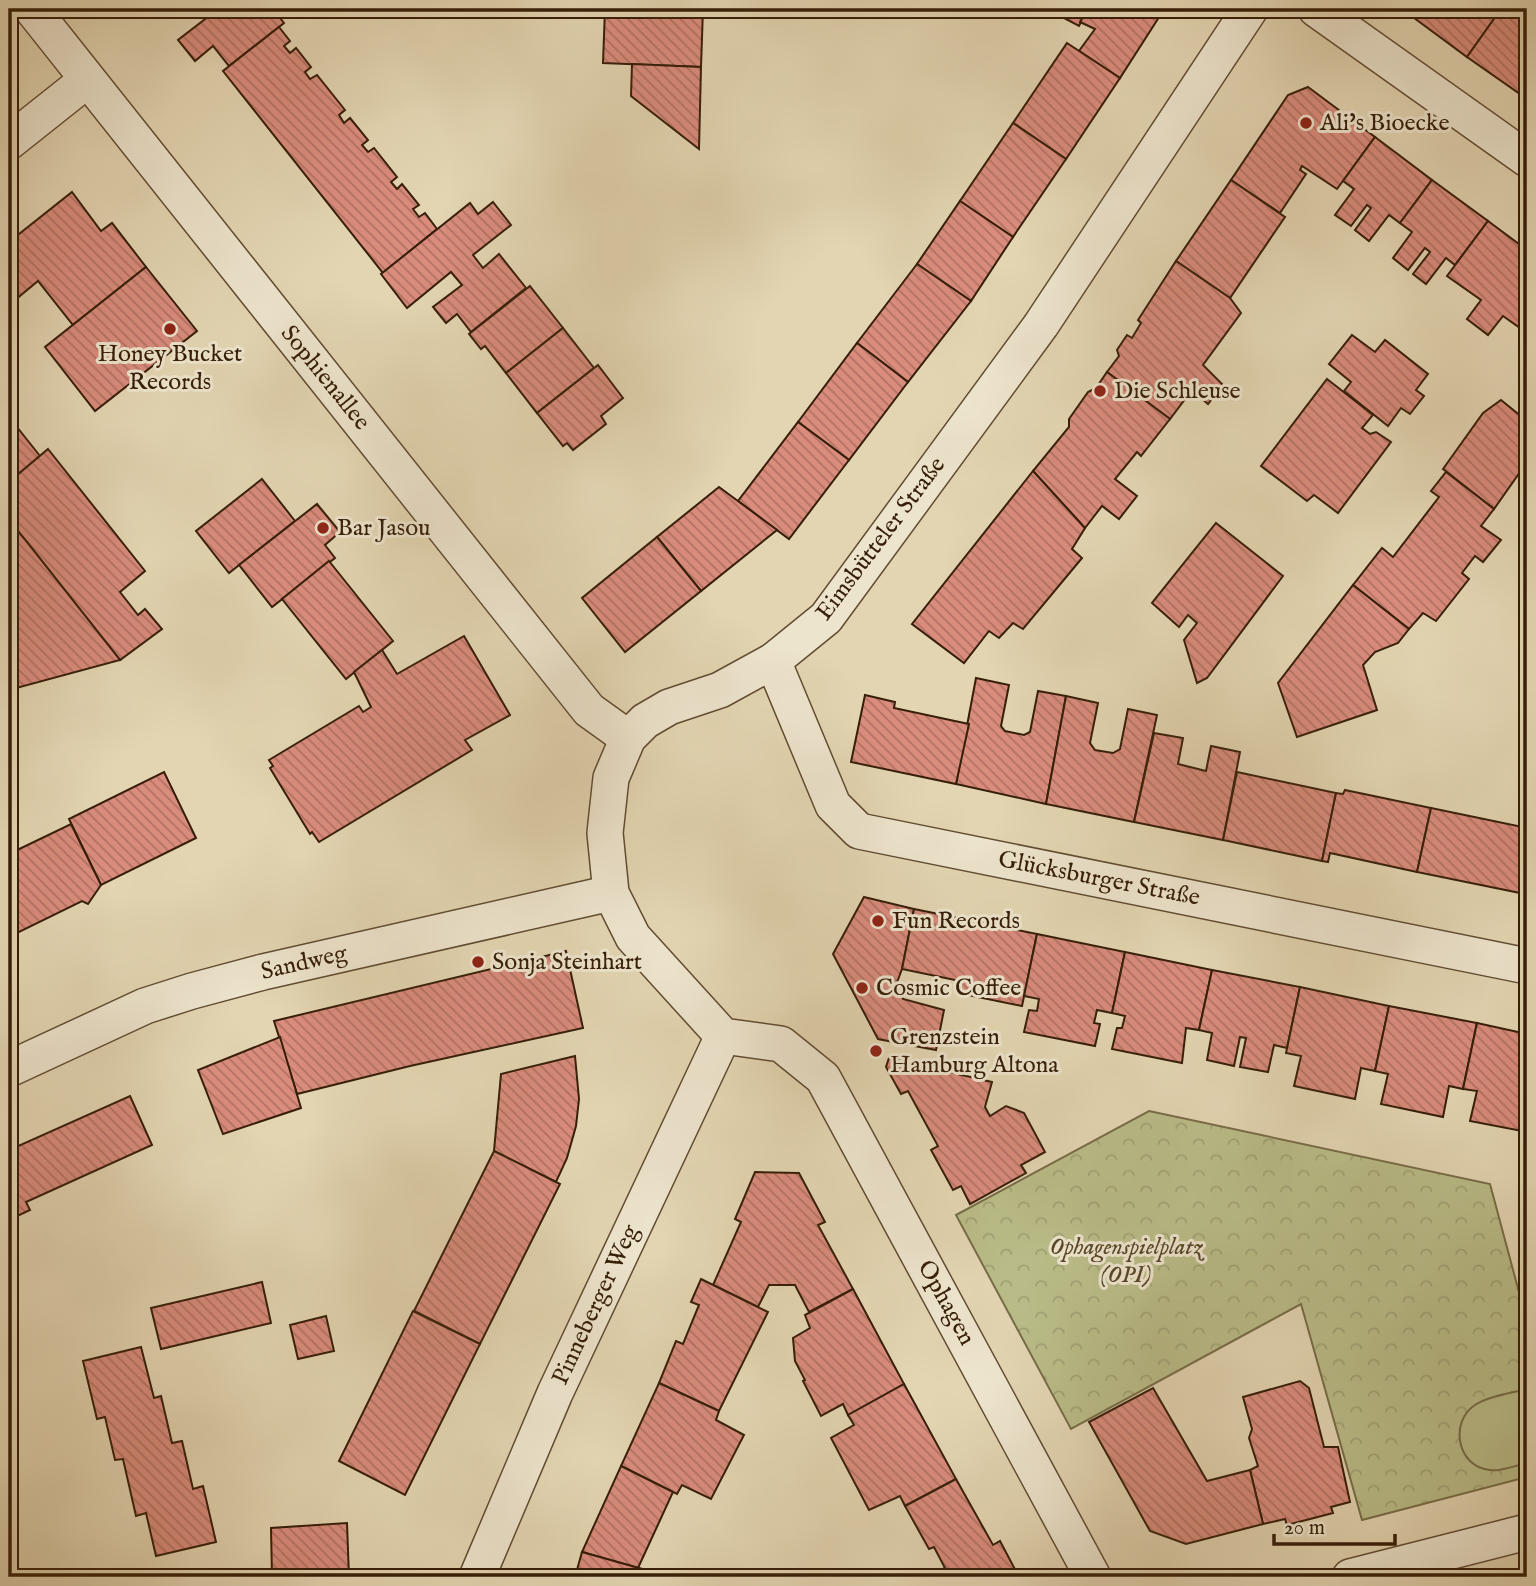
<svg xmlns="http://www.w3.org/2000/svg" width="1536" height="1586" viewBox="0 0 1536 1586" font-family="'IM FELL English',serif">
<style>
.forest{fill:url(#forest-crowns);stroke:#786d48;stroke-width:2}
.pitch{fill:#b9bc88;stroke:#786d48;stroke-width:2}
.building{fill:url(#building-back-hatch);stroke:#361e08;stroke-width:2}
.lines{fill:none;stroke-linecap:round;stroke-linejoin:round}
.minor-casing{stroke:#614c32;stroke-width:38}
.minor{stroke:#ede4cd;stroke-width:35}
.poi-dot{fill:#8f2418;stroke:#ede4cd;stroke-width:2.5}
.labels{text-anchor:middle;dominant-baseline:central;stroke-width:6;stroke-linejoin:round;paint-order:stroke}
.poi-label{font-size:24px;fill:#361e08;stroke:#ede4cd;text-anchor:start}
.street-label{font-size:24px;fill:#361e08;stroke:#ede4cd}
.park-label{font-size:24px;font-style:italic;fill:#574628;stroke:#ede4cd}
</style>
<defs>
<pattern id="forest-crowns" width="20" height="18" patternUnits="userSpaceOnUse" patternTransform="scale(1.75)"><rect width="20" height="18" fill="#b9bc88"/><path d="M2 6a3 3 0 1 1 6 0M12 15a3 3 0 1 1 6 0" fill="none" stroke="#a0a174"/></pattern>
<pattern id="building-back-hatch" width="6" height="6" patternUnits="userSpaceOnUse" patternTransform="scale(1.75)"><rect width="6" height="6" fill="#da8c7d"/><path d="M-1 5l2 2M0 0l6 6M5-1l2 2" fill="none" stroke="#b27264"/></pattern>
</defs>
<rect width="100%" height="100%" fill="#e3d5b2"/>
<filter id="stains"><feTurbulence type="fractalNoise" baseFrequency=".00286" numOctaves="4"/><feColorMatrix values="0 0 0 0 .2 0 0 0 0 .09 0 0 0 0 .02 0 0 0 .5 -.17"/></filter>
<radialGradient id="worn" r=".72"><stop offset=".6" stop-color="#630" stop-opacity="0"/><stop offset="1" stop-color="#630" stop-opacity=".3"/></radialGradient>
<polygon class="forest" points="1149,1111 1490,1184 1527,1322 1527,1477 1362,1520 1301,1304 1071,1429 956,1215"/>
<path class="pitch" d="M1527,1389V1463C1516,1465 1501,1472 1490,1470C1457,1467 1449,1422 1475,1405C1488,1396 1512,1393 1527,1389Z"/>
<g class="building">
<polygon points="207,9 273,9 284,23 229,66 213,46 195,61 178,40 209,16 205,11"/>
<polygon points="605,9 703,9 701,67 603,63"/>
<polygon points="1047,9 1088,9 1079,26"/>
<polygon points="1088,9 1162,9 1163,11 1120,78 1079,51 1095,29 1080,22"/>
<polygon points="1402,9 1501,9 1467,57"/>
<polygon points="1501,9 1526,9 1522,14 1527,17 1527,99 1467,57"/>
<polygon points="279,27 290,41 284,46 290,53 296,48 311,67 305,72 310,79 317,75 345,110 339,115 344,123 350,118 368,140 362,145 368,152 374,148 397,177 391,182 397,189 402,184 419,205 413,209 419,217 425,213 437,229 383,273 223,71"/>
<polygon points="1067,43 1120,78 1066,159 1013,123"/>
<polygon points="632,64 701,67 699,149 631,96"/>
<polygon points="1308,87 1375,137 1337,189 1302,166 1300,170 1306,174 1280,213 1231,180 1288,95"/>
<polygon points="1013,123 1066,159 1013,237 960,201"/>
<polygon points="1375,137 1432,180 1400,223 1389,215 1369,241 1355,230 1371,208 1367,205 1351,226 1335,215 1354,189 1343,181"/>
<polygon points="1231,180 1285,217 1230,298 1176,261"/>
<polygon points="1432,180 1488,221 1455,265 1446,258 1426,284 1413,274 1430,252 1425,248 1408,270 1393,258 1412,232 1400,223"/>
<polygon points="72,192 101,231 112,223 146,267 73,325 38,281 9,305 9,242"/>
<polygon points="960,201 1013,237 971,301 917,264"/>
<polygon points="493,202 511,225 473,255 483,268 499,254 526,288 471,332 457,314 446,323 433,307 462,285 451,272 407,308 381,274 470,203 478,214"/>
<polygon points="1488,221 1527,250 1527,333 1503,316 1488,335 1467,319 1481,300 1447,276"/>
<polygon points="1176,261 1230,298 1241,313 1203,365 1223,385 1208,404 1192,390 1170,419 1107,372 1119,356 1117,350 1127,335 1132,338 1141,323 1138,320"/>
<polygon points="917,264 971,301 908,382 857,343"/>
<polygon points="146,267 197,331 95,411 45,347"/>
<polygon points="530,286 563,328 506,373 485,346 481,349 469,334"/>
<polygon points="563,328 594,368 537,413 506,373"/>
<polygon points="1352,335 1375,352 1385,340 1428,374 1416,390 1424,396 1410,414 1401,408 1388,426 1344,391 1351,382 1329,364"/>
<polygon points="857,343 908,382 849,460 798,422"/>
<polygon points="598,365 623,398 601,416 606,424 573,450 567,443 563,446 537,413"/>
<polygon points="1107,372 1170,419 1141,456 1137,452 1115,479 1137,496 1119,519 1102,506 1085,528 1033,471 1069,427 1069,419 1088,392 1096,388"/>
<polygon points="1327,379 1373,415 1362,428 1370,434 1376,432 1391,442 1338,513 1314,495 1307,501 1261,466"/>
<polygon points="1501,400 1527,421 1527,462 1494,509 1443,469 1483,413"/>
<polygon points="9,417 40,456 9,482"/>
<polygon points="798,422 849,460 789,539 738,501"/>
<polygon points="48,449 145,571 120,592 138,615 145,609 162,629 120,660 9,520 9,482"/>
<polygon points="1033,471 1085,528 1072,549 1082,558 1023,629 1013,623 999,638 989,631 964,663 912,624"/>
<polygon points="1446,472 1494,509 1481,526 1501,540 1483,562 1475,556 1462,573 1469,579 1436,621 1423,613 1409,629 1353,585 1382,548 1393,557 1439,497 1431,491"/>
<polygon points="262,479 295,521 229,573 196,531"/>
<polygon points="719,487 777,530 701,591 657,537"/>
<polygon points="317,504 340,532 325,545 335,558 272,607 239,565"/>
<polygon points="9,520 27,542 120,660 9,690"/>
<polygon points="1216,523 1283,576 1207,678 1197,683 1184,640 1197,623 1188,615 1179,627 1152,603"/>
<polygon points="657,537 701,591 625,652 582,598"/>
<polygon points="329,561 393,641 346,679 282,599"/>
<polygon points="1353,585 1409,629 1398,643 1375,652 1363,665 1377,710 1297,737 1278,683"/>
<polygon points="464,636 510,715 465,740 472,750 319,842 312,832 310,834 270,768 273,766 269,760 359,706 363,712 371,707 354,672 382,650 397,674"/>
<polygon points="976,678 1009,685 1001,726 1005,731 1024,735 1030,732 1038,691 1066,696 1046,804 956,784"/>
<polygon points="865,695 895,702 894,708 969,724 956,784 851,762"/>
<polygon points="1066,696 1098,703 1090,743 1095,750 1113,753 1120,749 1128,709 1157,715 1134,822 1046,804"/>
<polygon points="1154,733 1183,738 1178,764 1206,771 1211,746 1240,752 1223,840 1134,822"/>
<polygon points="164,772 196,838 101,885 69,819"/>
<polygon points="1237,772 1336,793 1322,861 1223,840"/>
<polygon points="1345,790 1431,808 1417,872 1330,853 1328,862 1322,861 1336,793 1343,794"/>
<polygon points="1431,808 1527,828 1527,882 1525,894 1417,872"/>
<polygon points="71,824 101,885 88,904 82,901 13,935 9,926 9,854"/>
<polygon points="864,897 914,909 902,969 896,985 903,999 944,1010 936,1050 878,1039 833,954"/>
<polygon points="914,909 1037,934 1022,1006 958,993 960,981 902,969"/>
<polygon points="1037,934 1125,952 1112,1013 1097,1010 1094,1023 1100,1024 1095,1046 1024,1032 1029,1010 1037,1011 1039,999 1024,996"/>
<polygon points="566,951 583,1028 410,1066 297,1094 274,1021"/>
<polygon points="1125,952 1212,970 1199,1030 1186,1028 1182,1063 1112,1049 1117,1028 1122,1028 1125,1016 1112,1013"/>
<polygon points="1212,970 1300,987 1287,1048 1274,1045 1268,1072 1240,1067 1246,1038 1240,1037 1234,1066 1207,1060 1212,1033 1199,1030"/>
<polygon points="1300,987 1389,1006 1375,1071 1361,1068 1355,1099 1294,1086 1301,1056 1286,1053"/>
<polygon points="1389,1006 1477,1023 1463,1089 1449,1086 1443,1117 1381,1104 1388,1074 1375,1071"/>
<polygon points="1477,1023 1527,1034 1527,1132 1470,1121 1477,1091 1463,1089"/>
<polygon points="280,1037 301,1108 223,1134 198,1070"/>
<polygon points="575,1056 579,1099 576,1126 567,1158 556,1182 494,1151 501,1074"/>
<polygon points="889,1058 992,1082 985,1107 990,1116 1006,1106 1024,1113 1045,1152 1021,1165 1026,1173 970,1204 961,1186 953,1190 931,1150 938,1146 908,1091 901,1094 886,1067"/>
<polygon points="130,1096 152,1145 26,1202 30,1210 9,1220 9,1136 14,1148"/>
<polygon points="494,1151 560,1184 480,1344 414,1311"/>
<polygon points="755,1172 799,1173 825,1222 818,1225 853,1289 809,1312 795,1285 769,1285 758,1307 713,1285 741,1222 735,1219"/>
<polygon points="701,1279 768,1312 719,1411 659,1383 676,1341 683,1344 699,1305 691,1302"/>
<polygon points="262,1282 271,1323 161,1349 151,1308"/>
<polygon points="853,1289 904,1384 848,1415 843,1404 821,1416 803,1381 805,1380 795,1361 793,1338 810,1328 805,1315"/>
<polygon points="413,1311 480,1344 405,1495 339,1461"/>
<polygon points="326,1316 334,1351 298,1359 290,1325"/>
<polygon points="141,1347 154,1398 161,1396 172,1443 182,1441 193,1489 203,1486 216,1542 156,1556 146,1513 136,1516 123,1459 115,1460 105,1417 97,1419 83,1361"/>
<polygon points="1300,1381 1309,1388 1324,1447 1338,1447 1350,1502 1331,1507 1333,1513 1287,1525 1285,1519 1263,1524 1250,1470 1258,1466 1249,1438 1252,1429 1243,1397"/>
<polygon points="659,1383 719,1411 716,1420 744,1435 711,1499 682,1485 677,1494 621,1466"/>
<polygon points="904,1384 956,1479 905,1506 900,1496 869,1510 831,1438 854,1425 848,1415"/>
<polygon points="1153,1388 1207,1481 1250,1470 1263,1524 1186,1544 1150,1531 1089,1422"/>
<polygon points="621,1466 673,1492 638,1568 582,1552"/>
<polygon points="956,1479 993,1545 1000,1541 1019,1577 925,1577 945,1568 934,1547 929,1549 905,1506"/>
<polygon points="347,1523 349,1577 272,1577 271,1528"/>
<polygon points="582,1552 646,1570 644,1577 575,1577"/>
<polygon points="798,1569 802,1577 780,1577"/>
<polygon points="900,1570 903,1577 883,1577"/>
</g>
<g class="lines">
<g class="minor-casing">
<g id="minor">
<polyline points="32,9 589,710 628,738"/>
<polyline points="1316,9 1527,159"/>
<polyline points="9,142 87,80"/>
<polyline points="773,661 833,805 859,831 1527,966"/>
<polyline points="9,1069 145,1006 192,991 263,972 611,893"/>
<polyline points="477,1577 555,1393 723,1036"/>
<polyline points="1093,1577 823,1078 781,1044 723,1036 633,937 611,893 605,833 611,778 628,738 645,721 669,707 720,690 773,661 826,618 1041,325 1250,9"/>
<polyline points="1350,1577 1527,1532"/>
</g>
</g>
<use href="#minor" class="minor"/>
</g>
<g class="poi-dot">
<circle cx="1306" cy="123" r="7"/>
<circle cx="170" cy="329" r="7"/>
<circle cx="1100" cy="391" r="7"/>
<circle cx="323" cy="528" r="7"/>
<circle cx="878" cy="921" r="7"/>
<circle cx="478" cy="962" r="7"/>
<circle cx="862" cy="988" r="7"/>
<circle cx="876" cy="1051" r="7"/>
</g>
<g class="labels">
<g class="poi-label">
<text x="1320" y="123">Ali's Bioecke</text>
<text x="170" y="354" text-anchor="middle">Honey Bucket<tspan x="170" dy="28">Records</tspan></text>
<text x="1114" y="391">Die Schleuse</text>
<text x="337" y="528">Bar Jasou</text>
<text x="892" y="921">Fun Records</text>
<text x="492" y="962">Sonja Steinhart</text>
<text x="876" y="988">Cosmic Coffee</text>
<text x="890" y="1037">Grenzstein<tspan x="890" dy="28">Hamburg Altona</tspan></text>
</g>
<g class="street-label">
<text transform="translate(325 378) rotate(51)">Sophienallee</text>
<text transform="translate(881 539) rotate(-53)">Eimsbütteler Straße</text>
<text transform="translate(1099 879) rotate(11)">Glücksburger Straße</text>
<text transform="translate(304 963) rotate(-13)">Sandweg</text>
<text transform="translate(946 1303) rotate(61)">Ophagen</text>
<text transform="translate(596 1305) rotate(-65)">Pinneberger Weg</text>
</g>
<g class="park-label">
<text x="1126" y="1247">Ophagenspielplatz<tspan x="1126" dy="28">(OPI)</tspan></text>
</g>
</g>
<rect width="1536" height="1586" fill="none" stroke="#e3d5b2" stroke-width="35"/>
<rect x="10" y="10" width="1515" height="1565" fill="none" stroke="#361e08" stroke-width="3.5"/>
<rect x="18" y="18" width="1501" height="1551" fill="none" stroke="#361e08" stroke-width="2"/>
<path d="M1274 1534v10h121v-10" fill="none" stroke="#361e08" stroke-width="3.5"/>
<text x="1284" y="1534" font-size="21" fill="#361e08" stroke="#ede4cd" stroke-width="5" paint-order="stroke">20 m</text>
<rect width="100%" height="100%" filter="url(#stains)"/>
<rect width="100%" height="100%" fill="url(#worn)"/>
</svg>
